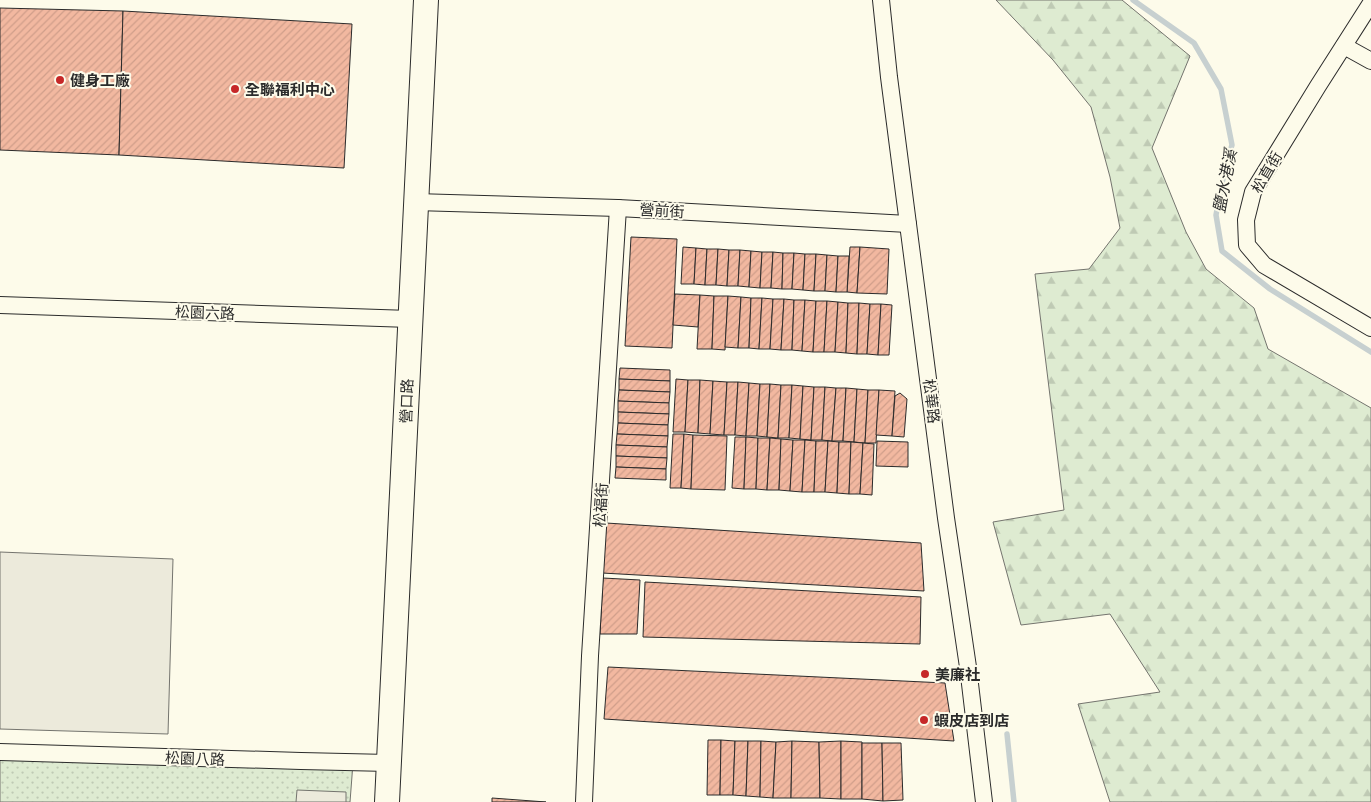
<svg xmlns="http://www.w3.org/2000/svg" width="1371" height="802" viewBox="0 0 1371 802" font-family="Commissioner,'Noto Sans TC',sans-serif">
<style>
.forest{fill:url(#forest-firs);stroke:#74746e}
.park{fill:url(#park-dots);stroke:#74746e}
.parking{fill:#eceadb;stroke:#74746e}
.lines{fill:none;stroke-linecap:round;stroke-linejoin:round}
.stream{stroke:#c7d0d0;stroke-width:5.5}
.building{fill:url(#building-hatch);stroke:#2b2b2b}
.street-casing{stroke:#2b2b2b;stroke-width:18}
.secondary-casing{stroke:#2b2b2b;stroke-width:26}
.street{stroke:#fdfbea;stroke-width:16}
.secondary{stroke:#fdfbea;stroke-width:24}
.poi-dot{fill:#c62828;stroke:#fdfbea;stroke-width:2}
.labels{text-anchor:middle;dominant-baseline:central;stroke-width:4;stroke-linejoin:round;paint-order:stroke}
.poi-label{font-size:15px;font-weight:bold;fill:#2b2b2b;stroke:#fdfbea;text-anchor:start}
.street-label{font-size:15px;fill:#2b2b2b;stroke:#fdfbea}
.water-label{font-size:16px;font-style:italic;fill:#2b2b2b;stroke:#fdfbea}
</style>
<defs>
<pattern id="forest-firs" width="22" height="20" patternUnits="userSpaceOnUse" patternTransform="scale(1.25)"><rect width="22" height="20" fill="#deebd1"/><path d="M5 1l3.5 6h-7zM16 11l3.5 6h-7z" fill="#bfcab4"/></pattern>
<pattern id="park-dots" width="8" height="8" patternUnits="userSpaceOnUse" patternTransform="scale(1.25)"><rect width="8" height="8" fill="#deebd1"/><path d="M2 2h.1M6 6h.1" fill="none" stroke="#bfcab4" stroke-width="1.8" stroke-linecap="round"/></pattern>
<pattern id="building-hatch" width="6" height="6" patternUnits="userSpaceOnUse" patternTransform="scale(1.25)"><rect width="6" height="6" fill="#f2b8a0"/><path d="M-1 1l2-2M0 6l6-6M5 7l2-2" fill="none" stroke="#d09e8a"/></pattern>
</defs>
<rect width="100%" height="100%" fill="#fdfbea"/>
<polygon class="forest" points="996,0 1122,0 1190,56 1152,148 1186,232 1206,269 1254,308 1268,349 1371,408 1371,802 1110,802 1078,704 1160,692 1110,614 1021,625 993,522 1064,510 1035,274 1089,269 1120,228 1110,177 1091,107 1053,60"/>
<polygon class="park" points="0,755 353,763 350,802 0,802"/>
<g class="parking">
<polygon points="0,552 173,559 168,734 0,729"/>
<polygon points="297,790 346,792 346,802 296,802"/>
</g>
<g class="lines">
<g class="stream">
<polyline points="1133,0 1194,43 1221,89 1232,145 1225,168 1216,215 1222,251 1270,289 1371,352"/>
<polyline points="1007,734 1014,802"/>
</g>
</g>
<g class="building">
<polygon points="0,8 123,11 119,155 0,150"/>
<polygon points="123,11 352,24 344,168 119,155"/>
<polygon points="631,237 677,239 672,348 625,346"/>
<polygon points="683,247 696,248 694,284 681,284"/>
<polygon points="850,247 860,247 857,293 847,292"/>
<polygon points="860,247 889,249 887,294 857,293"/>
<polygon points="696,248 707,249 705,285 694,284"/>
<polygon points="707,249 718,249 716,285 705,285"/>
<polygon points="718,249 729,250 727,286 716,285"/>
<polygon points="729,250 740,250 738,286 727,286"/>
<polygon points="740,250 751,251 749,287 738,286"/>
<polygon points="751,251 762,252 760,288 749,287"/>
<polygon points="762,252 773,252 771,288 760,288"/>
<polygon points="773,252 783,253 782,289 771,288"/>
<polygon points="783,253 794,253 792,289 782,289"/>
<polygon points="794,253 805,254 803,290 792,289"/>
<polygon points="805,254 816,254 814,291 803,290"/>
<polygon points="816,254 827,255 825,291 814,291"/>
<polygon points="827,255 838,256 836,292 825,291"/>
<polygon points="838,256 849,256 847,292 836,292"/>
<polygon points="675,294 700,295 698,327 673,325"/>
<polygon points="700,295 714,296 712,349 697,349"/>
<polygon points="714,296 728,296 725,350 712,349"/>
<polygon points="728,296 741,297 738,348 725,347"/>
<polygon points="741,297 751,298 749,348 738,348"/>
<polygon points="751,298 762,298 759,349 749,348"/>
<polygon points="762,298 773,299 770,349 759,349"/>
<polygon points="773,299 784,299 781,350 770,349"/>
<polygon points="784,299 794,300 792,350 781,350"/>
<polygon points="794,300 805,300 802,351 792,350"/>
<polygon points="805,300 816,301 813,352 802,351"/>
<polygon points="816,301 827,301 824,352 813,352"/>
<polygon points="827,301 838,302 835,352 824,352"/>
<polygon points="838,302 848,303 846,353 835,352"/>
<polygon points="848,303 859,303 857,354 846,353"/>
<polygon points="859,303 870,304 867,354 857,354"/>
<polygon points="870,304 881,304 878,355 867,354"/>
<polygon points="881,304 892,305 889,355 878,355"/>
<polygon points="620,368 670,370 670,381 619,379"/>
<polygon points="619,379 670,381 670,392 619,390"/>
<polygon points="676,379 688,380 685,432 673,432"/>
<polygon points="688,380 700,380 698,433 685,432"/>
<polygon points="700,380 713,381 710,434 698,433"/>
<polygon points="713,381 727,382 724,435 710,434"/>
<polygon points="727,382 738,382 735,435 724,435"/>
<polygon points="738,382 749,383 746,436 735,435"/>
<polygon points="749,383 760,384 757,436 746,436"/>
<polygon points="760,384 770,384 767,437 757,436"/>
<polygon points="770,384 781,385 778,438 767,437"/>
<polygon points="781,385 792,385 789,438 778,438"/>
<polygon points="792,385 803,386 800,439 789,438"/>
<polygon points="803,386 814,387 811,440 800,439"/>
<polygon points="814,387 825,387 822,440 811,440"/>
<polygon points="825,387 836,388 832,441 822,440"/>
<polygon points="836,388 846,388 843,441 832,441"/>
<polygon points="846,388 857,389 854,442 843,441"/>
<polygon points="857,389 868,390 865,443 854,442"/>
<polygon points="619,390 670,392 669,403 618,401"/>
<polygon points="868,390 879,390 876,443 865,443"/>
<polygon points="879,390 895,391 892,436 876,435"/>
<polygon points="900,393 907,399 904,437 892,436 895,396"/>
<polygon points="618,401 669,403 669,414 618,412"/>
<polygon points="618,412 669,414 668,425 618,423"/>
<polygon points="618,423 668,425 668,436 617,434"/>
<polygon points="617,434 668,436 667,447 616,445"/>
<polygon points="673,434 684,434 681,488 670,488"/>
<polygon points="684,434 693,435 691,489 681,488"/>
<polygon points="693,435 727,436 725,490 691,489"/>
<polygon points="735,437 746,437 744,489 732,488"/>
<polygon points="746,437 758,438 756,489 744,489"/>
<polygon points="758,438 770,438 767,490 756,489"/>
<polygon points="770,438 781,439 779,490 767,490"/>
<polygon points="781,439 793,440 790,491 779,490"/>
<polygon points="793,440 805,440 802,492 790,491"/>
<polygon points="805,440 816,441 814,492 802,492"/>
<polygon points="816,441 828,441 825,492 814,492"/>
<polygon points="828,441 839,442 837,493 825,492"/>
<polygon points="877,441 908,442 908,467 876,466"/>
<polygon points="839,442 851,442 849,494 837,493"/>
<polygon points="851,442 863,443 860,494 849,494"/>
<polygon points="863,443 874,444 872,495 860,494"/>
<polygon points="616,445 667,447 667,458 616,456"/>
<polygon points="616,456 667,458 666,469 616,467"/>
<polygon points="616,467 666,469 666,480 615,478"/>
<polygon points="606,523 921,543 924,591 602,573"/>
<polygon points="603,578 640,580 637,634 600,634"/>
<polygon points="645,582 921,597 920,644 643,637"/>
<polygon points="608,667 945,683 954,741 604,719"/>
<polygon points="708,740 721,740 720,795 707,795"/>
<polygon points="721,740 735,741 733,795 720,795"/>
<polygon points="735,741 748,741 746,796 733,795"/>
<polygon points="748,741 761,741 760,797 746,796"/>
<polygon points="761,741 776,742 773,798 760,797"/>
<polygon points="792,741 791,798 773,798 776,742"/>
<polygon points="792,741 819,742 820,798 791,798"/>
<polygon points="841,741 841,799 820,798 819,742"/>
<polygon points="841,741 862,742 862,799 841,799"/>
<polygon points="862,743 882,743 883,801 862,799"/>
<polygon points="882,743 901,743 903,800 883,801"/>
<polygon points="492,798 546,802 492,802"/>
</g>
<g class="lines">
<g class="street-casing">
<g id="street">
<polyline points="881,0 889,77 946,518 968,667 984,802"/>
<polyline points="1371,3 1318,86 1253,192 1246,220 1247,245 1264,265 1371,328"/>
<polyline points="1344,46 1371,61"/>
<polyline points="415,202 618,208 908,224"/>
<polyline points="0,305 410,319"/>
<polyline points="0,752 301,761 389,763"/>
<polyline points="584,802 590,656 618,208"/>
</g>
</g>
<g class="secondary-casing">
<polyline id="secondary" points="387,802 426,0"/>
</g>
<use href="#street" class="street"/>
<use href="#secondary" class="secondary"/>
</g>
<g class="poi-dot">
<circle cx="60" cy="80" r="5"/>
<circle cx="235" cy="89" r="5"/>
<circle cx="925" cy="674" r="5"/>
<circle cx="924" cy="720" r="5"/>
</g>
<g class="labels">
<g class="poi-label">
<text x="70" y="80">健身工廠</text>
<text x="245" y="89">全聯福利中心</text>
<text x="935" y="674">美廉社</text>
<text x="934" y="720">蝦皮店到店</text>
</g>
<g class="street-label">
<text transform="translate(1266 172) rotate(-60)">松直街</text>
<text transform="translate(662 210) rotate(3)">營前街</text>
<text transform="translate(205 312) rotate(2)">松園六路</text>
<text transform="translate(406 401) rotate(-88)">營口路</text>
<text transform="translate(932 401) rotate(83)">松華路</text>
<text transform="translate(600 505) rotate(-86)">松福街</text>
<text transform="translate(195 758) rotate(2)">松園八路</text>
</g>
<g class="water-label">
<text transform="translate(1224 181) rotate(-79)">鹽水港溪</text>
</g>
</g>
</svg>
